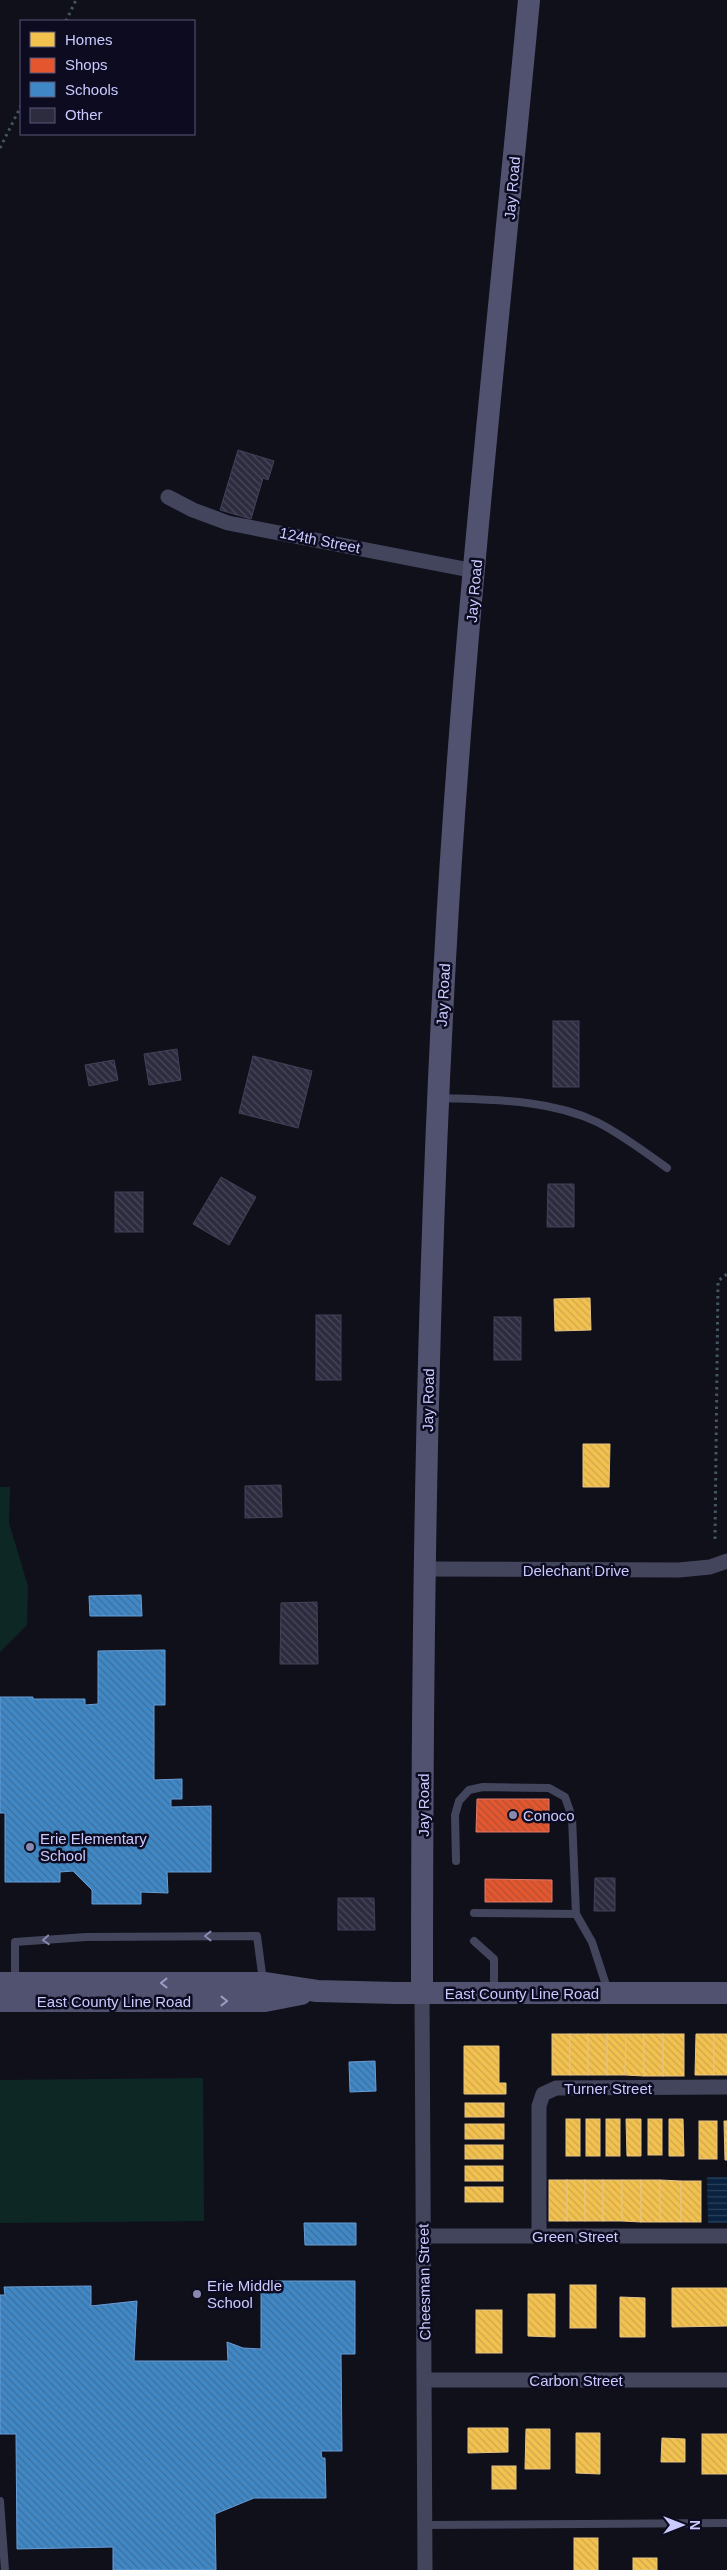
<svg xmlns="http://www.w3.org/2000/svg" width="727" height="2570" viewBox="0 0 727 2570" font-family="Helvetica,sans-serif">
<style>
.green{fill:#0d2725}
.water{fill:url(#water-rules)}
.homes{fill:url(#homes-back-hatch);stroke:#e6c483}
.shops{fill:url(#shops-back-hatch);stroke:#dc7a6d}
.schools{fill:url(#schools-back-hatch);stroke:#699cd6}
.building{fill:url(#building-back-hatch);stroke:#42415a}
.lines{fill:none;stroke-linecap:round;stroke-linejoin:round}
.path{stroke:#435662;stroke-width:3;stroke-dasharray:2.5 4;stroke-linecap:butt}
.lane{stroke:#43455d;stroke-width:8}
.street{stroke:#43455d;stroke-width:15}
.secondary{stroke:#51526f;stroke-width:22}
.oneway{stroke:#8688ae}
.oneway2{stroke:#9a9ac5}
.poi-dot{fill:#8989af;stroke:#0c0b20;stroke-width:2}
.labels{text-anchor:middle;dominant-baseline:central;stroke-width:5;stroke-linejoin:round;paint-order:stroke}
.street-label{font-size:15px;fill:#cacaff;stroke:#0c0b20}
.poi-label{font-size:15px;fill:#cacaff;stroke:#0c0b20;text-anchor:start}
</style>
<defs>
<pattern id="water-rules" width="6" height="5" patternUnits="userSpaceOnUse" patternTransform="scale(1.25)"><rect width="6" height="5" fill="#08223f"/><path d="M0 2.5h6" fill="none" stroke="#2b415c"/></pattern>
<pattern id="homes-back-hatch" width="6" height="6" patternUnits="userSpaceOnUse" patternTransform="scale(1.25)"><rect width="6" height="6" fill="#f2c14e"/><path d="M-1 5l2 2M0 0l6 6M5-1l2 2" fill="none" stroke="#cea74e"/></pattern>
<pattern id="shops-back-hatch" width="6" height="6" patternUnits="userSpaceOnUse" patternTransform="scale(1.25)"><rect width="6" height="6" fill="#e4572e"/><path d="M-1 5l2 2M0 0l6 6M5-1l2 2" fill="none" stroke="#b24f37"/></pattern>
<pattern id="schools-back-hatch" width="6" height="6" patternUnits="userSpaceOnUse" patternTransform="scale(1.25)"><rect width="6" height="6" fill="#3f88c5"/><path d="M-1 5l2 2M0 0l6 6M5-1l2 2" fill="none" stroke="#3e6e9b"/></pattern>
<pattern id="building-back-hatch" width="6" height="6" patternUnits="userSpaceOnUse" patternTransform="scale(1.25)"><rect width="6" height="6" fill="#2d2c3e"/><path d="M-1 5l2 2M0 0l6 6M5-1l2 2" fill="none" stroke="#4a495b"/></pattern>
</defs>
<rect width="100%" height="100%" fill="#10101b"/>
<g class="green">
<polygon points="0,1487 10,1487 9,1523 28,1586 27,1625 0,1652"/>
<polygon points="203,2078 204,2221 0,2223 0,2080"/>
</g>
<polygon class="water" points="707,2177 727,2177 727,2223 708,2223"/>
<g class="homes">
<polygon points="590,1298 591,1330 555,1331 554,1299"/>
<polygon points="583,1444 610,1444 609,1487 583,1487"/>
<rect x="552" y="2034" width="18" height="41"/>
<rect x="570" y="2034" width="18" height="41"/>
<rect x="588" y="2034" width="19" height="41"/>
<polygon points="607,2034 626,2034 625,2075 607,2075"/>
<polygon points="626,2034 644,2034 644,2076 625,2075"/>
<rect x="644" y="2034" width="19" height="42"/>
<rect x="663" y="2034" width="21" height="42"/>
<polygon points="696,2034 714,2034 714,2075 695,2075"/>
<rect x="714" y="2034" width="13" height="41"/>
<polygon points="464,2046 499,2046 499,2083 506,2083 506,2094 464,2094"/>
<rect x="465" y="2103" width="39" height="14"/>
<rect x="566" y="2119" width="14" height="37"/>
<rect x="586" y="2119" width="14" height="37"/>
<rect x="606" y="2119" width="14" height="37"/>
<polygon points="626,2119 641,2119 641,2156 627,2156"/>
<rect x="648" y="2119" width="14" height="36"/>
<polygon points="669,2119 683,2119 684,2156 669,2156"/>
<rect x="699" y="2121" width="18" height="38"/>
<polygon points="724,2121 727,2121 727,2160 725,2160"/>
<rect x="465" y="2124" width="39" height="15"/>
<rect x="465" y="2145" width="38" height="14"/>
<rect x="465" y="2166" width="38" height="15"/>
<rect x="549" y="2180" width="18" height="41"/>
<rect x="567" y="2180" width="18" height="41"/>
<rect x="585" y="2180" width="18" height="41"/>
<rect x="603" y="2180" width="19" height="41"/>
<polygon points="622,2180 641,2180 641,2222 622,2221"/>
<rect x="641" y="2180" width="19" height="42"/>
<polygon points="660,2180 681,2181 681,2222 660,2222"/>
<rect x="681" y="2181" width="20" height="41"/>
<rect x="465" y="2187" width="38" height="15"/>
<rect x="570" y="2285" width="26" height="43"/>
<polygon points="672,2288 727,2288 727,2326 672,2327"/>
<polygon points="528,2294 555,2294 555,2337 528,2336"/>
<polygon points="620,2297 645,2298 645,2337 620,2337"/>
<rect x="476" y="2310" width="26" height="43"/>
<polygon points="468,2428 508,2428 508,2452 468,2453"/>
<polygon points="526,2429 550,2429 550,2469 525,2469"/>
<polygon points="576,2433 600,2433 600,2474 576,2473"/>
<rect x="702" y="2434" width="25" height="40"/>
<polygon points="662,2438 685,2439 685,2462 661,2462"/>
<rect x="492" y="2466" width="24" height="23"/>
<rect x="574" y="2538" width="24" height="32"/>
<rect x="633" y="2558" width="24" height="12"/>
</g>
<g class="shops">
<polygon points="477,1799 549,1799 549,1832 476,1832"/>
<polygon points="485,1879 552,1880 552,1902 485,1902"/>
</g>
<g class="schools">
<polygon points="141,1595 142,1616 90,1616 89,1596"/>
<polygon points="165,1650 165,1705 154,1705 154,1780 182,1779 182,1799 171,1799 171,1807 211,1806 211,1872 167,1872 168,1893 141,1892 141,1904 92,1904 92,1890 73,1871 60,1872 60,1882 5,1882 5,1813 0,1813 0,1697 33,1697 33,1699 85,1699 85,1705 98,1704 98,1651"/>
<polygon points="375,2061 376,2091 350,2092 349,2062"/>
<polygon points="304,2223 356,2223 356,2245 305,2245"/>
<polygon points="261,2281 355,2281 355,2354 341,2354 342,2451 321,2451 322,2458 325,2458 326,2498 254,2498 215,2514 216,2570 113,2570 113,2547 17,2549 16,2434 0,2434 0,2295 5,2295 4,2287 91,2286 91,2306 137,2301 134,2361 228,2361 227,2342 243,2348 261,2349"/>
</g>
<g class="building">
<polygon points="238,450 274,461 268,480 263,478 251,519 220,510"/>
<rect x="553" y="1021" width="26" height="66"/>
<polygon points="177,1049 181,1080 149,1085 144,1054"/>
<polygon points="253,1056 312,1071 298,1128 239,1113"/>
<polygon points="114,1060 118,1080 89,1086 85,1065"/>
<polygon points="221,1177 256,1197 229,1245 193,1224"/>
<polygon points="548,1184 574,1184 574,1227 547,1227"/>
<rect x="115" y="1192" width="28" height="40"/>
<rect x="316" y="1315" width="25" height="65"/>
<rect x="494" y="1317" width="27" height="43"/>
<polygon points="281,1485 282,1517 245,1518 245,1486"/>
<polygon points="317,1602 318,1664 280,1664 281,1603"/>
<polygon points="595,1878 615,1878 615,1911 594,1911"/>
<polygon points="338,1898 374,1898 375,1930 338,1930"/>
</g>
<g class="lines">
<g class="path">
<polyline points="66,21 76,0"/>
<polyline points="0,148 21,106"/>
<polyline points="715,1539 718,1281 727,1274"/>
</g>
<g class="lane">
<path d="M440,1098C492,1100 549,1099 597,1122C621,1134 645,1152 667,1168"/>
<polyline points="456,1861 455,1815 459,1801 469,1790 483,1787 549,1788 565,1797 572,1817 576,1914 592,1942 608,1991"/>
<polyline points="474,1913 576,1914"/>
<polyline points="474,1941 494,1959 494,1990"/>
<polyline points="15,1981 15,1942 86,1937 257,1936 263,1981"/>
<polyline points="0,2501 5,2570"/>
<polyline points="425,2525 727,2523"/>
</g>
<g class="street">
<polyline points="168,497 193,510 228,523 475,571"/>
<polyline points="425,1569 679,1570 710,1567 727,1561"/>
<polyline points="422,1993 425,2570"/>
<polyline points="423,2236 727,2236"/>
<polyline points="539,2236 539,2106 543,2094 556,2088 727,2087"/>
<polyline points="425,2380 727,2380"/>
</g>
<g class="secondary">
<polyline points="0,1983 264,1983 317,1991 396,1993 727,1993"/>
<path d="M422,1993C422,1649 426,1304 445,960C462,640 499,319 529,0"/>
<polyline points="0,2001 265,2001 301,1994"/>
</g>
</g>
<defs><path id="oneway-chevron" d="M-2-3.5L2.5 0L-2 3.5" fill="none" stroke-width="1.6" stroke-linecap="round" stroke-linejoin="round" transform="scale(1.25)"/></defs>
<g class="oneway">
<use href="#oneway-chevron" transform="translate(208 1936) rotate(180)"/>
<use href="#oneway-chevron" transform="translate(46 1940) rotate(176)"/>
</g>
<g class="oneway2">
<use href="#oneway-chevron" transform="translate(164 1983) rotate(180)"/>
<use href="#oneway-chevron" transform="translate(224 2001)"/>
</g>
<g class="poi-dot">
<circle cx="513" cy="1815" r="5"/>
<circle cx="30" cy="1847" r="5"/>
<circle cx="197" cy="2294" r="5"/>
</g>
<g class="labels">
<g class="street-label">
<text transform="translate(512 188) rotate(-85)">Jay Road</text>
<text transform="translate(320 540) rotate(11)">124th Street</text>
<text transform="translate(474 591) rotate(-85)">Jay Road</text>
<text transform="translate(443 995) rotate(-87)">Jay Road</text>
<text transform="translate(428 1400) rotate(-89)">Jay Road</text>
<text x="576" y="1570">Delechant Drive</text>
<text transform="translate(423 1805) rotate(-90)">Jay Road</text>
<text x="522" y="1993">East County Line Road</text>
<text x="114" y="2001">East County Line Road</text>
<text x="608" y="2088">Turner Street</text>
<text x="575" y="2236">Green Street</text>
<text transform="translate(424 2282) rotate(-91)">Cheesman Street</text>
<text x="576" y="2380">Carbon Street</text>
</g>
<g class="poi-label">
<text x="523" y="1815">Conoco</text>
<text x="40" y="1838">Erie Elementary<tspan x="40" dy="17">School</tspan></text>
<text x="207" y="2285">Erie Middle<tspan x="207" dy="17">School</tspan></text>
</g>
</g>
<rect x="20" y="20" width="175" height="115" fill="#0c0b20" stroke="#585779"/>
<rect x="30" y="32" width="25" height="15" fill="#f2c14e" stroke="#585779"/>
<text x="65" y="45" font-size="15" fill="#cacaff">Homes</text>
<rect x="30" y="58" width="25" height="15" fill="#e4572e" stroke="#585779"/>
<text x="65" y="70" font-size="15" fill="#cacaff">Shops</text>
<rect x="30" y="82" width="25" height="15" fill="#3f88c5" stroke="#585779"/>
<text x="65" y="95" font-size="15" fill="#cacaff">Schools</text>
<rect x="30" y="108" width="25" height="15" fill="#2d2c3e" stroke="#585779"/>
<text x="65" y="120" font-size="15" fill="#cacaff">Other</text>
<g transform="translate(682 2525) rotate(90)" stroke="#0c0b20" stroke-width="4" paint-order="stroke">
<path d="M0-4L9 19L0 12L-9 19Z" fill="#cacaff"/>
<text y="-8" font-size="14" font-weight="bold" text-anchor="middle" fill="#cacaff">N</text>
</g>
</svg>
